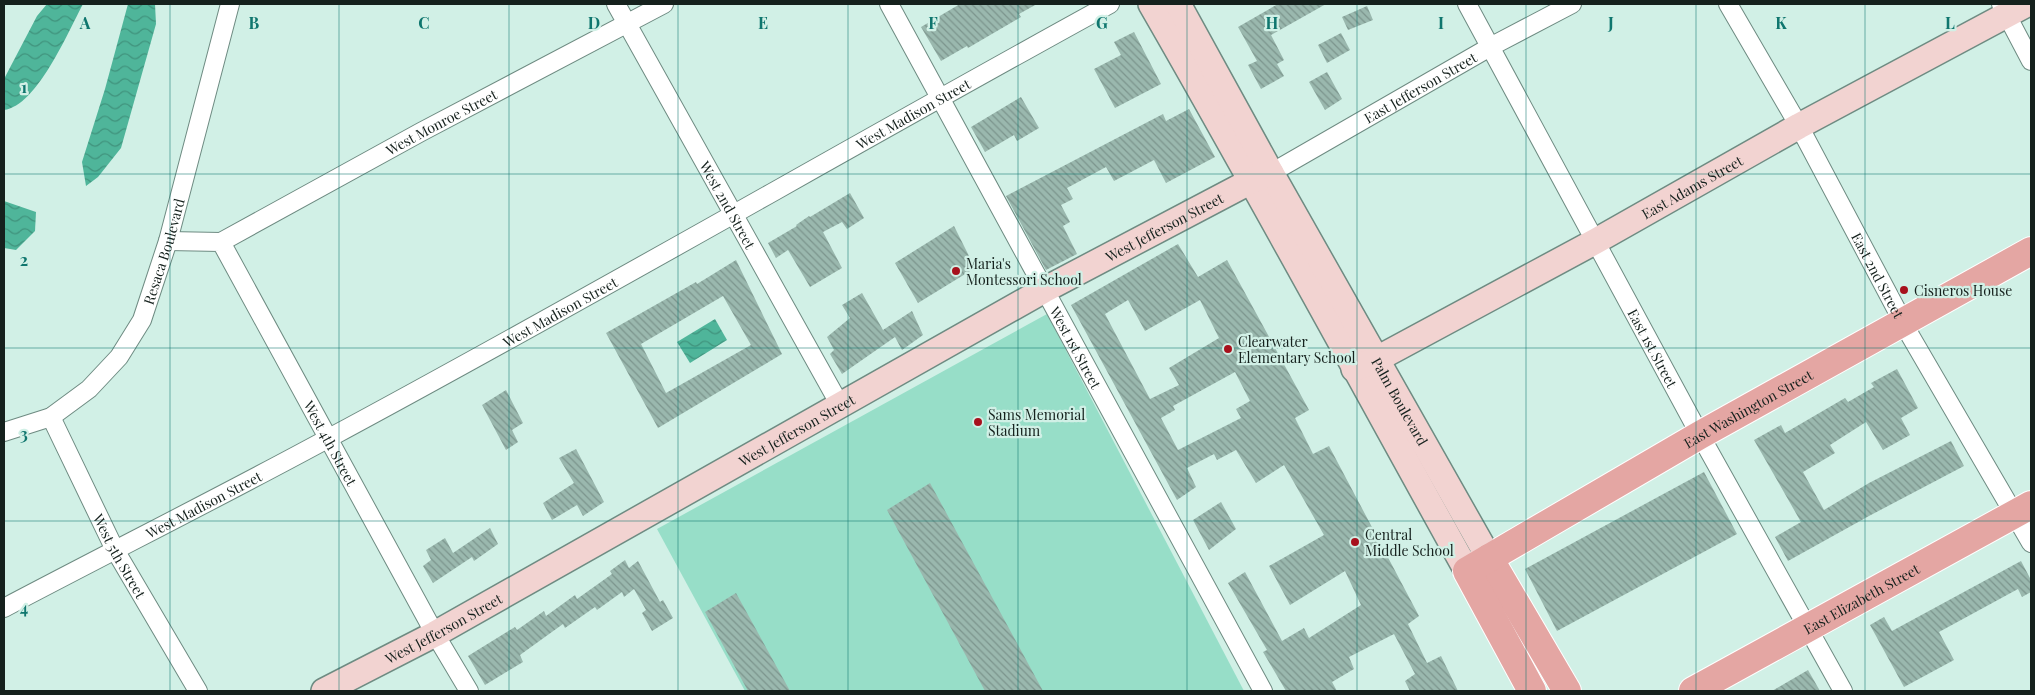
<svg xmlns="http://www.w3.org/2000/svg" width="2035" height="695" viewBox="0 0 2035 695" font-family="'Playfair Display',serif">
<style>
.garden{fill:#97dec8}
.water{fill:url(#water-waves)}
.building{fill:url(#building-back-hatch);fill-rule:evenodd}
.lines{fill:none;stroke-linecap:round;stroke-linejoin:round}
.street-casing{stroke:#6e8b82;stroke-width:20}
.secondary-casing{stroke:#6e8b82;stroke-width:28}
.primary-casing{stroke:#fff;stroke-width:30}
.street{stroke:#fff;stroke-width:18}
.secondary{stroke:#f2d3d1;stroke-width:25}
.primary{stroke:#e4a6a3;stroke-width:28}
.grid{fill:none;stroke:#0f766e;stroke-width:1;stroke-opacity:0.55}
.poi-dot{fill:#a7111d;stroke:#d1f0e6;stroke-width:2}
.labels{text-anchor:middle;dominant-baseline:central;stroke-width:4.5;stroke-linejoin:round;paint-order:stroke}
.street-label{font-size:14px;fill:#15211d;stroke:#d1f0e6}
.poi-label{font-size:14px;fill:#15211d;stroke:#d1f0e6;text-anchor:start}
.grid-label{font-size:16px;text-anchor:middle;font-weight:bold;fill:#0f766e;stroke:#d1f0e6;stroke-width:4.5;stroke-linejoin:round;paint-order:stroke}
</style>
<defs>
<pattern id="water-waves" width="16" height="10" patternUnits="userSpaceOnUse" patternTransform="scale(1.25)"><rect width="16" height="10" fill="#4fb59a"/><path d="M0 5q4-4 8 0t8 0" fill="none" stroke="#40937d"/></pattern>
<pattern id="building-back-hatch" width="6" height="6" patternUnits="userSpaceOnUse" patternTransform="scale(1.25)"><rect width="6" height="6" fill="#9ab8ae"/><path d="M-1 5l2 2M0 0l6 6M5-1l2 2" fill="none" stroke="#7c958d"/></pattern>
</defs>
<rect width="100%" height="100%" fill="#d1f0e6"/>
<polygon class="garden" points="1047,314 1244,691 745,691 657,529"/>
<g class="water">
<path d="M47,4H83C68,32 37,106 4,110V79L37,16Z"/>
<polygon points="128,4 155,4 156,24 121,148 98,177 86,186 82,162 105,89"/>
<polygon points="4,201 36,212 35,231 16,250 4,248"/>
<polygon points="715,319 727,340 690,363 677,342"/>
</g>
<g class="building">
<polygon points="960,4 1037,4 1019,14 1021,17 968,48 967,46 941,61 921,27"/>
<polygon points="1278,4 1326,4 1271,35 1284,60 1277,64 1284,76 1261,89 1248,65 1257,61 1238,27"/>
<polygon points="1367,6 1373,20 1348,30 1342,17"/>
<polygon points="1134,32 1161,84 1115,108 1094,69 1121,55 1114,42"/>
<polygon points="1341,33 1350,50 1327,63 1318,45"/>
<polygon points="1327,72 1342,99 1325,110 1309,82"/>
<polygon points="1021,97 1039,128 1017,141 1014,135 985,152 971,127"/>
<polygon points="1189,109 1215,157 1166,183 1154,160 1114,181 1106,167 1067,188 1073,199 1061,205 1070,222 1063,226 1077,254 1046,270 1006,196 1163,114 1166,121"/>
<polygon points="850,193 864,218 847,229 842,222 823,232 842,268 810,287 788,250 776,258 768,243 797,226 796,225 809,216 810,217"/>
<polygon points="954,226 975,268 918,303 895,263"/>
<path d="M1178,244L1198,277L1227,260L1309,410L1295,418L1313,454L1329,446L1419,616L1408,624L1427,663L1441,656L1458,691H1410L1405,681L1415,674L1394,634L1349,657L1354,669L1332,682L1337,691H1286L1263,652L1267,650L1228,583L1245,572L1282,641L1304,628L1309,638L1361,605L1345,571L1290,605L1269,566L1324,535L1284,465L1256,483L1236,450L1217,460L1214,454L1187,468L1196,487L1177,500L1071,305ZM1128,300L1145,331L1200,300L1219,338L1169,368L1179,385L1150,399L1105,314ZM1235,372L1250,401L1236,409L1241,418L1178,450L1161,418L1175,410L1173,406Z"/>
<path d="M736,260L782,354L658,428L606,333L696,282L697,284ZM723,296L751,345L666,393L641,344Z"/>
<polygon points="862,293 883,330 912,311 923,335 902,350 895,337 842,374 830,354 834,350 827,337 850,318 842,305"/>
<polygon points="1897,369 1918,408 1901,418 1910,435 1883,450 1866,422 1830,445 1835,453 1803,472 1824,510 1869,483 1951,441 1964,466 1869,516 1788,561 1775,537 1801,522 1754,440 1781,425 1785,433 1845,398 1848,402 1874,387 1871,383"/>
<polygon points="506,390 523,423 512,430 518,442 506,450 482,405"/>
<polygon points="576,449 604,502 583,516 577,505 552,520 543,503 574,483 559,458"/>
<polygon points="1704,472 1737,534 1557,631 1525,569"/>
<polygon points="930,483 1043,691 985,691 887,510"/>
<polygon points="1221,502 1236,529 1209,550 1193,520"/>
<polygon points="490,528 498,544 474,561 472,557 433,583 423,566 431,560 426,550 445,538 453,553"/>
<polygon points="625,560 629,568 638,561 660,602 663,600 673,618 652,631 642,613 646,610 634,589 624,597 622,592 597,610 595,607 565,628 563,624 520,655 523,662 485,685 468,656 515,627 517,630 544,611 546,616 575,595 577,599 612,574 610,571"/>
<polygon points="2021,561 2031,580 2031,592 2022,597 2018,589 1939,632 1954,660 1904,687 1870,625 1884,617 1892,631"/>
<polygon points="736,593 790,691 748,691 705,612"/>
<polygon points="1808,670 1820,691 1772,691"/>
</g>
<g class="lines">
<g class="street-casing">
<g id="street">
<path id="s1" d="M616,4L840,405"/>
<path id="s2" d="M889,4L1263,691"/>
<path id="s3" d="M1467,4L1700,435L1843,691"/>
<path id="s4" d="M1728,4L1799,126L1911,337L2031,543"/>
<polyline points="2001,4 2031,61"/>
<path id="s5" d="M1271,173L1490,47L1572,4"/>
<path id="s6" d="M168,241L221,242L435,634L469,691"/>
<path id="s7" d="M221,242L421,132L664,4"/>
<path id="s8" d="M51,417L115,550L198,691"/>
<path id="s9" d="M4,432L51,417L89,389L119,357L142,320L168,241L230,4"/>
<path id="s10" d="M4,608C112,551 222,496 329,438C592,297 849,147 1110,4"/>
</g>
</g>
<g class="secondary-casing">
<g id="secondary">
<path d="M1151,4C1259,191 1362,382 1467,571"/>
<path id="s11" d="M1178,4L1271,173L1489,558"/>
<path id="s12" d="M1354,369L1377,359L1596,241L1799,126L2027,4"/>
<path id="s13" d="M324,691L435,634L1044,290L1253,180L1271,173"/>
</g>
</g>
<g class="primary-casing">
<g id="primary">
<polyline points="1489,558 1567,691"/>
<path id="s14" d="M1532,691L1467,571L1700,435L2031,251"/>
<path id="s15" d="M1693,691L2031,505"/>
</g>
</g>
<use href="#street" class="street"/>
<use href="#secondary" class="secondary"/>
<use href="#primary" class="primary"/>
</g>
<path class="grid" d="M170,4V691M339,4V691M509,4V691M678,4V691M848,4V691M1018,4V691M1187,4V691M1357,4V691M1526,4V691M1696,4V691M1865,4V691M4,174H2031M4,348H2031M4,521H2031"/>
<g class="poi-dot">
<circle cx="956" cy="271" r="5"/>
<circle cx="1904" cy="290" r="5"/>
<circle cx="1228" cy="349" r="5"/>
<circle cx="978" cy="422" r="5"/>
<circle cx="1355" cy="542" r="5"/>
</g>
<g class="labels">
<g class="street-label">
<text stroke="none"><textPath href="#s5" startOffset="172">East Jefferson Street</textPath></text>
<text stroke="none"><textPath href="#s10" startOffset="1035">West Madison Street</textPath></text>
<text stroke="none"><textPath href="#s7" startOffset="251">West Monroe Street</textPath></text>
<text stroke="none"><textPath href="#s12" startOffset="384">East Adams Street</textPath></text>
<text stroke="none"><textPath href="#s1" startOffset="230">West 2nd Street</textPath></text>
<text stroke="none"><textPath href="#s13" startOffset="960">West Jefferson Street</textPath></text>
<text stroke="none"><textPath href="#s9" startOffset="256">Resaca Boulevard</textPath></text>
<text stroke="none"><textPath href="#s4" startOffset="310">East 2nd Street</textPath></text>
<text stroke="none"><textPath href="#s10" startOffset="630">West Madison Street</textPath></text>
<text stroke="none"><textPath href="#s2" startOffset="391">West 1st Street</textPath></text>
<text stroke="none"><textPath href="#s3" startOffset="391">East 1st Street</textPath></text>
<text stroke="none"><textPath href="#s11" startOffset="455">Palm Boulevard</textPath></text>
<text stroke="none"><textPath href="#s14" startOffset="461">East Washington Street</textPath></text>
<text stroke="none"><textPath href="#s13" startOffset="540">West Jefferson Street</textPath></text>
<text stroke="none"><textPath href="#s6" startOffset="282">West 4th Street</textPath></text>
<text stroke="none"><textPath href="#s10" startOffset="225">West Madison Street</textPath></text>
<text stroke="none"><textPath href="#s8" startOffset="155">West 5th Street</textPath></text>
<text stroke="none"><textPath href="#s15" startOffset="192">East Elizabeth Street</textPath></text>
<text stroke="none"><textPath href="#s13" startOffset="135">West Jefferson Street</textPath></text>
</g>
<g class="poi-label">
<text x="966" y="263">Maria's<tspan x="966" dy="16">Montessori School</tspan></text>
<text x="1914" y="290">Cisneros House</text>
<text x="1238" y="341">Clearwater<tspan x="1238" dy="16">Elementary School</tspan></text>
<text x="988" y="414">Sams Memorial<tspan x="988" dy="16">Stadium</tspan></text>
<text x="1365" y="534">Central<tspan x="1365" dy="16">Middle School</tspan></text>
</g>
</g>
<g class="grid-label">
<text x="85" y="29">A</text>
<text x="254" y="29">B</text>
<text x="424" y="29">C</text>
<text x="594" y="29">D</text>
<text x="763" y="29">E</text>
<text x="933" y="29">F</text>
<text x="1102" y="29">G</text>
<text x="1272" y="29">H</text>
<text x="1441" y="29">I</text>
<text x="1611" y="29">J</text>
<text x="1781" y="29">K</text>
<text x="1950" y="29">L</text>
<text x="24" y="93">1</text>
<text x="24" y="266">2</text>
<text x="24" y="440">3</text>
<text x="24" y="614">4</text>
</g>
<rect width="2035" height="695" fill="none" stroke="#15211d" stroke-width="10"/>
</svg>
